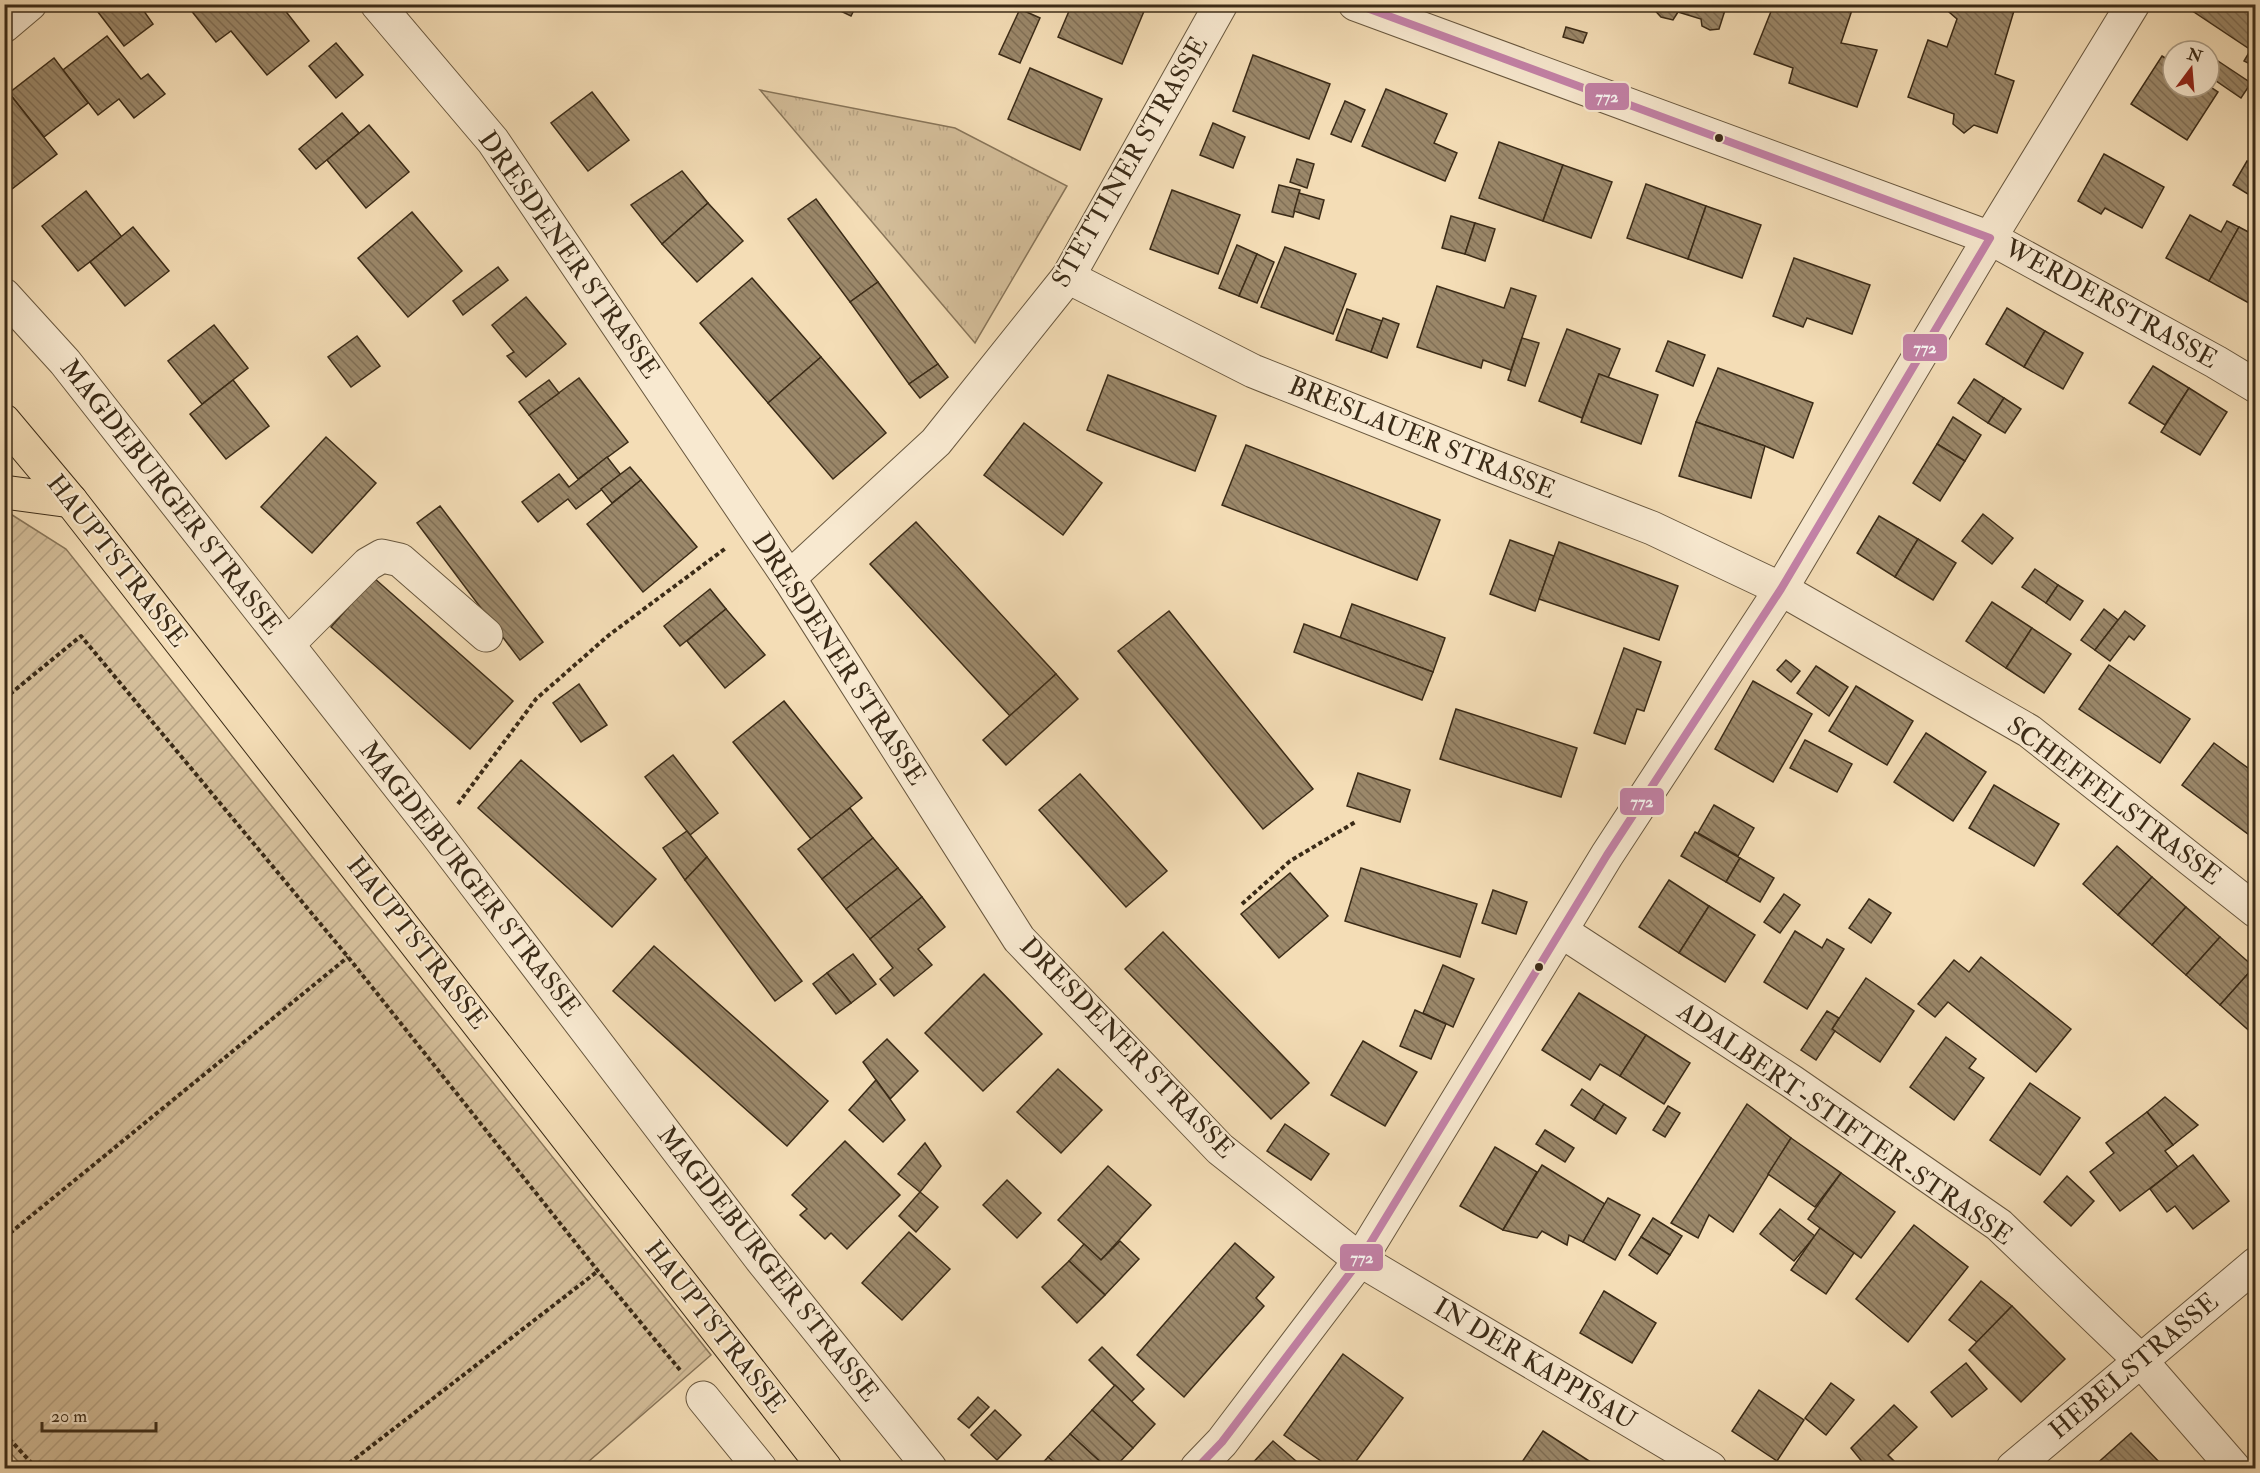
<svg xmlns="http://www.w3.org/2000/svg" width="2260" height="1473" viewBox="0 0 2260 1473" font-family="'IM FELL Double Pica',serif">
<style>
.grass{fill:url(#grass-tufts);stroke:#887559;stroke-width:1.5}
.garden{fill:url(#garden-furrows);stroke:#887559;stroke-width:1.5}
.building{fill:url(#building-back-hatch);stroke:#3b2b17;stroke-width:1.5}
.lines{fill:none;stroke-linecap:round;stroke-linejoin:round}
.minor-casing{stroke:#69583f;stroke-width:35}
.major-casing{stroke:#3b2b17;stroke-width:35}
.highway-casing{stroke:#3b2b17;stroke-width:35}
.path{stroke:#3b2b17;stroke-width:4;stroke-dasharray:4.5 3;stroke-linecap:butt}
.minor{stroke:#f8e9d0;stroke-width:33}
.major{stroke:#f4ddb6;stroke-width:33}
.highway{stroke:#f4ddb6;stroke-width:33}
.bus-1-casing{stroke:#f8e9d0;stroke-width:12}
.bus-1{stroke:#c482a9;stroke-width:8}
.bus-dot{fill:#3b2b17;stroke:#f8e9d0;stroke-width:2}
.labels{text-anchor:middle;dominant-baseline:central;stroke-width:4.5;stroke-linejoin:round;paint-order:stroke}
.street-label{font-size:26px;fill:#3b2b17;stroke:#f8e9d0}
.line-badge{stroke:#f8e9d0;stroke-width:2}
.badge-label{font-size:16px;text-anchor:middle;font-weight:bold;fill:#fff}
</style>
<defs>
<pattern id="grass-tufts" width="24" height="20" patternUnits="userSpaceOnUse" patternTransform="scale(1.5)"><rect width="24" height="20" fill="#d5bf9b"/><path d="M3 7l-1-3M5 7V3M7 7l1-3M15 17l-1-3M17 17v-4M19 17l1-3" fill="none" stroke="#b8a485"/></pattern>
<pattern id="garden-furrows" width="10" height="10" patternUnits="userSpaceOnUse" patternTransform="scale(1.5)"><rect width="10" height="10" fill="#d5bf9b"/><path d="M-1 1l2-2M0 10L10 0M9 11l2-2" fill="none" stroke="#b8a485"/></pattern>
<pattern id="building-back-hatch" width="6" height="6" patternUnits="userSpaceOnUse" patternTransform="scale(1.5)"><rect width="6" height="6" fill="#9b886a"/><path d="M-1 5l2 2M0 0l6 6M5-1l2 2" fill="none" stroke="#806f56"/></pattern>
</defs>
<rect width="100%" height="100%" fill="#f4ddb6"/>
<filter id="stains"><feTurbulence type="fractalNoise" baseFrequency=".00333" numOctaves="4"/><feColorMatrix values="0 0 0 0 .2 0 0 0 0 .09 0 0 0 0 .02 0 0 0 .5 -.17"/></filter>
<radialGradient id="worn" r=".72"><stop offset=".6" stop-color="#630" stop-opacity="0"/><stop offset="1" stop-color="#630" stop-opacity=".3"/></radialGradient>
<polygon class="grass" points="760,90 955,128 1067,186 975,343"/>
<polygon class="garden" points="9,513 66,549 711,1355 581,1468 24,1468 5,1447 4,517"/>
<g class="building">
<polygon points="107,4 139,4 153,24 124,46 98,12"/>
<polygon points="186,4 257,4 260,7 263,4 280,4 309,41 267,75 231,31 216,42"/>
<polygon points="826,4 857,4 851,16"/>
<polygon points="1072,4 1147,4 1122,64 1058,37"/>
<polygon points="1649,4 1727,4 1719,29 1710,30 1702,26 1701,19 1678,12 1673,20 1661,17"/>
<polygon points="1774,4 1854,4 1841,43 1877,50 1857,107 1789,83 1793,68 1754,54"/>
<polygon points="1952,4 2016,4 1995,74 2014,81 1997,133 1974,125 1964,133 1953,124 1954,114 1908,97 1928,40 1947,47 1957,19 1949,12"/>
<polygon points="2195,4 2256,4 2256,37 2248,48 2191,10"/>
<polygon points="1020,9 1040,18 1020,63 999,54"/>
<polygon points="1566,27 1587,33 1583,43 1563,37"/>
<polygon points="107,36 141,79 148,74 165,94 134,118 119,99 98,115 63,70"/>
<polygon points="2256,41 2256,67 2244,61"/>
<polygon points="336,43 363,75 336,98 309,66"/>
<polygon points="1253,55 1330,84 1309,139 1233,111"/>
<polygon points="2162,56 2173,63 2173,87 2209,86 2218,92 2187,140 2131,104"/>
<polygon points="2212,57 2251,83 2241,98 2209,76 2209,62"/>
<polygon points="54,58 88,103 44,137 9,93"/>
<polygon points="1030,68 1102,99 1080,150 1008,119"/>
<polygon points="1386,89 1447,114 1434,143 1457,153 1445,181 1362,146"/>
<polygon points="592,92 629,140 588,171 551,123"/>
<polygon points="9,93 57,154 12,189 4,179 4,97"/>
<polygon points="1345,101 1365,110 1351,142 1331,134"/>
<polygon points="342,113 359,133 316,169 299,149"/>
<polygon points="1213,123 1245,137 1233,168 1200,155"/>
<polygon points="369,125 409,172 366,208 327,160"/>
<polygon points="1499,142 1563,165 1543,221 1479,198"/>
<polygon points="2104,154 2164,187 2142,228 2105,208 2101,214 2078,201"/>
<polygon points="1297,159 1314,164 1307,188 1290,182"/>
<polygon points="2247,161 2256,166 2256,199 2233,185"/>
<polygon points="1563,165 1612,182 1591,238 1543,221"/>
<polygon points="682,171 708,203 662,244 631,205"/>
<polygon points="1646,184 1706,206 1688,259 1627,238"/>
<polygon points="1279,185 1300,190 1293,217 1272,212"/>
<polygon points="1172,190 1240,215 1218,274 1150,249"/>
<polygon points="86,191 122,237 78,271 42,226"/>
<polygon points="1299,193 1324,200 1319,219 1294,211"/>
<polygon points="816,199 878,282 850,302 788,219"/>
<polygon points="708,203 743,241 697,282 662,244"/>
<polygon points="1706,206 1761,225 1742,278 1688,259"/>
<polygon points="412,212 462,271 408,317 358,258"/>
<polygon points="2190,215 2221,232 2227,221 2239,227 2209,281 2166,258"/>
<polygon points="1451,216 1475,223 1465,254 1442,248"/>
<polygon points="1475,223 1495,229 1485,261 1465,254"/>
<polygon points="133,227 169,271 125,306 90,262"/>
<polygon points="2239,227 2256,236 2256,307 2209,281"/>
<polygon points="1237,245 1257,254 1239,296 1219,288"/>
<polygon points="1285,247 1356,274 1333,334 1261,307"/>
<polygon points="1257,254 1274,262 1257,303 1239,296"/>
<polygon points="1794,258 1870,285 1852,334 1807,318 1803,327 1773,316"/>
<polygon points="498,267 508,280 463,315 453,301"/>
<polygon points="752,278 821,357 768,403 700,323"/>
<polygon points="878,282 938,364 909,384 850,302"/>
<polygon points="1437,286 1504,308 1511,288 1536,296 1511,370 1483,360 1481,368 1417,347"/>
<polygon points="526,297 566,344 526,377 507,356 514,352 492,325"/>
<polygon points="2007,308 2045,331 2024,367 1986,344"/>
<polygon points="1347,309 1382,321 1371,352 1336,340"/>
<polygon points="1383,318 1399,324 1387,358 1371,352"/>
<polygon points="214,325 248,368 202,404 168,361"/>
<polygon points="1567,329 1620,349 1608,378 1599,374 1582,418 1539,401"/>
<polygon points="2045,331 2083,353 2063,389 2024,367"/>
<polygon points="357,336 380,366 351,387 328,357"/>
<polygon points="1522,338 1539,343 1525,386 1508,380"/>
<polygon points="1668,341 1705,355 1693,386 1656,371"/>
<polygon points="821,357 886,433 833,479 768,403"/>
<polygon points="938,364 948,377 920,398 909,384"/>
<polygon points="2153,366 2189,388 2165,425 2129,403"/>
<polygon points="1718,368 1813,403 1793,458 1765,446 1696,422"/>
<polygon points="1599,374 1658,395 1641,444 1581,422"/>
<polygon points="1108,375 1216,416 1195,471 1087,430"/>
<polygon points="579,378 628,442 578,479 529,415"/>
<polygon points="1974,379 2004,398 1988,423 1958,403"/>
<polygon points="233,380 269,426 226,459 190,414"/>
<polygon points="549,380 559,393 529,415 519,402"/>
<polygon points="2189,388 2227,412 2200,455 2161,432"/>
<polygon points="2004,398 2021,409 2005,433 1988,423"/>
<polygon points="1953,417 1981,435 1965,461 1937,444"/>
<polygon points="1696,422 1765,446 1751,498 1679,476"/>
<polygon points="1024,423 1102,483 1063,535 984,475"/>
<polygon points="326,437 376,483 312,553 261,507"/>
<polygon points="1937,444 1965,461 1940,501 1913,483"/>
<polygon points="1246,445 1440,520 1417,580 1222,505"/>
<polygon points="607,457 621,475 576,509 568,499 538,522 522,502 559,474 569,487"/>
<polygon points="630,467 641,480 612,503 601,489"/>
<polygon points="641,480 697,547 643,592 587,524"/>
<polygon points="440,506 543,642 520,660 417,523"/>
<polygon points="1983,514 2013,538 1992,564 1962,541"/>
<polygon points="1879,516 1918,539 1895,577 1857,553"/>
<polygon points="916,522 1056,674 1010,716 870,564"/>
<polygon points="1918,539 1956,563 1933,600 1895,577"/>
<polygon points="1510,540 1554,556 1535,611 1490,594"/>
<polygon points="1559,542 1678,586 1659,640 1539,599"/>
<polygon points="2035,569 2058,585 2046,603 2022,587"/>
<polygon points="374,578 513,701 470,749 331,627"/>
<polygon points="2058,585 2083,601 2070,620 2046,603"/>
<polygon points="710,589 726,609 680,646 664,626"/>
<polygon points="1992,602 2032,628 2006,668 1966,641"/>
<polygon points="1352,604 1445,638 1433,672 1340,638"/>
<polygon points="726,609 765,655 725,688 687,641"/>
<polygon points="2104,609 2118,620 2095,650 2081,640"/>
<polygon points="1169,611 1313,789 1263,829 1118,651"/>
<polygon points="2125,611 2145,626 2134,640 2129,636 2110,661 2095,650"/>
<polygon points="1304,624 1433,672 1422,700 1294,652"/>
<polygon points="2032,628 2071,654 2044,693 2006,668"/>
<polygon points="1624,648 1661,662 1644,711 1637,709 1625,744 1594,733"/>
<polygon points="1786,660 1800,671 1791,682 1777,670"/>
<polygon points="2109,665 2190,719 2160,763 2079,709"/>
<polygon points="1816,666 1848,687 1829,716 1797,693"/>
<polygon points="1056,674 1078,699 1006,765 983,740"/>
<polygon points="1753,681 1812,714 1773,782 1715,749"/>
<polygon points="579,684 607,725 581,742 553,703"/>
<polygon points="1856,686 1913,721 1887,765 1829,731"/>
<polygon points="784,701 862,798 811,839 733,742"/>
<polygon points="1456,709 1577,748 1561,797 1440,759"/>
<polygon points="1926,733 1986,772 1953,821 1894,782"/>
<polygon points="1805,740 1852,764 1837,792 1790,768"/>
<polygon points="2214,743 2256,774 2256,840 2182,785"/>
<polygon points="673,755 718,813 690,835 645,777"/>
<polygon points="521,760 656,879 612,927 478,808"/>
<polygon points="1358,773 1410,790 1400,822 1347,806"/>
<polygon points="1080,774 1167,871 1126,907 1039,810"/>
<polygon points="1994,785 2059,824 2034,866 1969,828"/>
<polygon points="1714,805 1754,828 1738,856 1698,833"/>
<polygon points="850,808 873,838 822,879 798,849"/>
<polygon points="687,831 707,857 685,880 663,848"/>
<polygon points="1695,832 1740,858 1726,882 1681,856"/>
<polygon points="873,838 898,868 846,909 822,879"/>
<polygon points="2117,846 2152,877 2118,915 2083,884"/>
<polygon points="707,857 802,981 775,1001 685,880"/>
<polygon points="1740,858 1774,878 1760,902 1726,882"/>
<polygon points="898,868 922,897 870,939 846,909"/>
<polygon points="1361,868 1477,904 1460,957 1345,921"/>
<polygon points="1290,873 1328,916 1279,958 1241,914"/>
<polygon points="2152,877 2186,907 2152,945 2118,915"/>
<polygon points="1669,880 1709,906 1679,953 1639,927"/>
<polygon points="1493,890 1527,902 1516,934 1482,923"/>
<polygon points="1784,894 1800,905 1780,933 1764,922"/>
<polygon points="922,897 945,927 918,949 932,965 894,996 880,979 893,968 870,939"/>
<polygon points="1869,899 1891,913 1871,943 1849,928"/>
<polygon points="1709,906 1755,935 1725,982 1679,953"/>
<polygon points="2186,907 2220,937 2186,975 2152,945"/>
<polygon points="1795,931 1822,948 1827,939 1844,949 1807,1009 1764,982"/>
<polygon points="1163,932 1309,1083 1271,1119 1125,969"/>
<polygon points="2220,937 2254,967 2220,1005 2186,975"/>
<polygon points="654,946 828,1101 787,1146 613,991"/>
<polygon points="853,954 876,984 851,1003 827,973"/>
<polygon points="1981,957 2071,1029 2036,1072 1948,1002 1935,1017 1918,1004 1954,960 1969,972"/>
<polygon points="1443,965 1474,979 1453,1027 1423,1013"/>
<polygon points="2254,967 2256,969 2256,1033 2254,1035 2220,1005"/>
<polygon points="827,973 851,1003 836,1014 813,984"/>
<polygon points="984,974 1042,1034 983,1091 925,1033"/>
<polygon points="1866,978 1914,1011 1880,1062 1832,1029"/>
<polygon points="1579,993 1646,1035 1620,1076 1600,1064 1590,1080 1542,1050"/>
<polygon points="1415,1010 1446,1024 1431,1059 1400,1046"/>
<polygon points="1827,1011 1839,1018 1832,1029 1835,1031 1816,1060 1801,1050"/>
<polygon points="1646,1035 1690,1063 1664,1104 1620,1076"/>
<polygon points="1946,1037 1976,1059 1969,1068 1984,1078 1954,1120 1910,1087"/>
<polygon points="887,1039 918,1071 890,1099 863,1062"/>
<polygon points="1363,1041 1417,1072 1385,1126 1331,1095"/>
<polygon points="1058,1069 1102,1110 1061,1153 1017,1112"/>
<polygon points="876,1080 905,1120 883,1142 849,1110"/>
<polygon points="2030,1083 2080,1118 2040,1175 1990,1140"/>
<polygon points="1582,1089 1604,1104 1594,1120 1571,1105"/>
<polygon points="2165,1097 2198,1125 2173,1145 2147,1112"/>
<polygon points="1604,1104 1626,1118 1616,1134 1594,1120"/>
<polygon points="1747,1104 1791,1138 1733,1232 1709,1215 1698,1238 1671,1223"/>
<polygon points="1668,1106 1680,1113 1665,1137 1653,1130"/>
<polygon points="2147,1112 2173,1145 2165,1151 2178,1167 2120,1211 2090,1172 2114,1153 2106,1143"/>
<polygon points="1285,1124 1329,1154 1311,1180 1267,1151"/>
<polygon points="1545,1130 1574,1148 1565,1162 1536,1144"/>
<polygon points="1791,1138 1841,1173 1815,1207 1768,1174"/>
<polygon points="845,1141 900,1195 847,1249 831,1233 825,1239 800,1215 807,1209 792,1195"/>
<polygon points="925,1143 941,1166 920,1192 898,1174"/>
<polygon points="1495,1147 1537,1172 1503,1230 1460,1206"/>
<polygon points="2193,1155 2229,1201 2193,1229 2175,1206 2167,1212 2150,1189"/>
<polygon points="1542,1165 1605,1204 1583,1242 1569,1235 1567,1245 1542,1231 1537,1238 1503,1230"/>
<polygon points="1108,1166 1151,1205 1101,1260 1058,1220"/>
<polygon points="1841,1173 1895,1212 1861,1258 1808,1219"/>
<polygon points="2067,1176 2094,1201 2071,1226 2044,1202"/>
<polygon points="1007,1180 1041,1213 1017,1238 983,1205"/>
<polygon points="920,1192 938,1207 916,1232 899,1216"/>
<polygon points="1608,1198 1640,1215 1615,1260 1583,1242"/>
<polygon points="1780,1209 1815,1236 1794,1261 1760,1234"/>
<polygon points="1653,1218 1682,1236 1670,1255 1641,1237"/>
<polygon points="1914,1225 1968,1267 1908,1342 1856,1299"/>
<polygon points="1820,1228 1854,1253 1826,1294 1791,1270"/>
<polygon points="909,1232 950,1269 902,1320 862,1283"/>
<polygon points="1641,1237 1670,1255 1657,1274 1629,1255"/>
<polygon points="1120,1241 1139,1259 1105,1295 1069,1261 1084,1244 1101,1260"/>
<polygon points="1235,1243 1274,1277 1256,1298 1264,1306 1184,1397 1137,1355"/>
<polygon points="1069,1261 1105,1295 1077,1323 1042,1287"/>
<polygon points="1981,1281 2012,1306 1977,1342 1949,1320"/>
<polygon points="1604,1291 1656,1323 1632,1363 1580,1333"/>
<polygon points="2012,1306 2065,1359 2021,1402 1969,1350"/>
<polygon points="1102,1347 1144,1389 1131,1402 1089,1360"/>
<polygon points="1343,1354 1403,1398 1351,1468 1331,1468 1284,1435"/>
<polygon points="1966,1363 1987,1389 1952,1417 1931,1392"/>
<polygon points="1831,1383 1854,1400 1826,1435 1805,1418"/>
<polygon points="1115,1385 1155,1424 1133,1448 1092,1410"/>
<polygon points="1759,1390 1804,1420 1777,1461 1732,1431"/>
<polygon points="978,1397 989,1407 969,1428 958,1419"/>
<polygon points="1894,1405 1917,1427 1888,1455 1901,1468 1860,1468 1864,1464 1851,1448"/>
<polygon points="995,1410 1021,1435 997,1460 971,1435"/>
<polygon points="1092,1410 1133,1448 1114,1468 1107,1468 1070,1434"/>
<polygon points="1543,1431 1600,1468 1518,1468"/>
<polygon points="2131,1433 2165,1468 2092,1468"/>
<polygon points="1070,1434 1107,1468 1061,1468 1048,1457"/>
<polygon points="1273,1441 1304,1468 1248,1468"/>
<polygon points="1048,1457 1061,1468 1038,1468"/>
</g>
<g class="lines">
<g class="minor-casing">
<g id="minor">
<polyline points="377,4 493,141 789,578 1019,939 1220,1149 1360,1260 1710,1468"/>
<polyline points="1355,4 1990,238 2216,362 2256,386"/>
<polyline points="4,26 30,4"/>
<polyline points="1068,277 1253,371 1489,465 1652,528 1781,589 2029,731 2256,911"/>
<polyline points="4,295 65,362 436,833 761,1259 930,1468"/>
<polyline points="789,578 936,442 1068,277 1221,4"/>
<polyline points="288,644 368,564 382,556 400,560 486,635"/>
<polyline points="1561,931 1791,1081 1999,1225 2141,1361 2234,1468"/>
<polyline points="703,1398 760,1468"/>
<polyline points="1197,1468 1222,1442 1360,1260 1607,855 1781,589 1977,259 2133,4"/>
<polyline points="2013,1468 2256,1264"/>
</g>
</g>
<g class="major-casing">
<polyline id="major" points="4,421 71,501 825,1468"/>
</g>
<g class="highway-casing">
<polyline id="highway" points="4,492 71,501"/>
</g>
<g class="path">
<polyline points="4,699 81,636 348,957 598,1271 680,1370"/>
<polyline points="458,804 536,699 609,635 726,548"/>
<polyline points="1242,904 1290,861 1357,821"/>
<polyline points="4,1238 348,957"/>
<polyline points="4,1433 36,1468"/>
<polyline points="343,1468 598,1271"/>
</g>
<use href="#minor" class="minor"/>
<use href="#major" class="major"/>
<use href="#highway" class="highway"/>
<g class="bus-1-casing">
<polyline id="bus-1" points="1197,1468 1222,1442 1360,1260 1607,855 1781,589 1990,238 1356,4"/>
</g>
<use href="#bus-1" class="bus-1"/>
</g>
<g class="bus-dot">
<circle cx="1719" cy="138" r="5"/>
<circle cx="1539" cy="967" r="5"/>
</g>
<g class="labels">
<g class="street-label">
<text transform="translate(1130 162) rotate(-60)">STETTINER STRASSE</text>
<text transform="translate(569 255) rotate(55)">DRESDENER STRASSE</text>
<text transform="translate(2111 304) rotate(29)">WERDERSTRASSE</text>
<text transform="translate(1422 438) rotate(22)">BRESLAUER STRASSE</text>
<text transform="translate(171 497) rotate(52)">MAGDEBURGER STRASSE</text>
<text transform="translate(117 561) rotate(52)">HAUPTSTRASSE</text>
<text transform="translate(839 659) rotate(57)">DRESDENER STRASSE</text>
<text transform="translate(2114 801) rotate(37)">SCHEFFELSTRASSE</text>
<text transform="translate(470 879) rotate(52)">MAGDEBURGER STRASSE</text>
<text transform="translate(417 943) rotate(52)">HAUPTSTRASSE</text>
<text transform="translate(1127 1048) rotate(46)">DRESDENER STRASSE</text>
<text transform="translate(1845 1124) rotate(35)">ADALBERT-STIFTER-STRASSE</text>
<text transform="translate(768 1264) rotate(52)">MAGDEBURGER STRASSE</text>
<text transform="translate(715 1327) rotate(52)">HAUPTSTRASSE</text>
<text transform="translate(1535 1364) rotate(31)">IN DER KAPPISAU</text>
<text transform="translate(2134 1366) rotate(-40)">HEBELSTRASSE</text>
</g>
</g>
<g class="line-badge">
<rect x="1584" y="82" width="46" height="29" rx="6" fill="#c482a9"/>
<rect x="1902" y="333" width="46" height="29" rx="6" fill="#c482a9"/>
<rect x="1619" y="787" width="46" height="29" rx="6" fill="#c482a9"/>
<rect x="1339" y="1243" width="45" height="29" rx="6" fill="#c482a9"/>
</g>
<g class="badge-label">
<text x="1607" y="102">772</text>
<text x="1925" y="353">772</text>
<text x="1642" y="807">772</text>
<text x="1362" y="1263">772</text>
</g>
<rect width="2260" height="1473" fill="none" stroke="#f4ddb6" stroke-width="24"/>
<rect x="6" y="6" width="2248" height="1461" fill="none" stroke="#3b2b17" stroke-width="3"/>
<rect x="12" y="12" width="2236" height="1449" fill="none" stroke="#3b2b17" stroke-width="1.5"/>
<g transform="translate(2191 69) rotate(16)"><circle r="28" fill="#f8e9d0" stroke="#ac9d86" stroke-width="1.5"/>
<path d="M0-4.5L10 22L0 15L-10 22Z" fill="#8f2418"/>
<text y="-9" font-size="16" font-weight="bold" text-anchor="middle" fill="#3b2b17">N</text>
</g>
<path d="M42 1422v9h114v-9" fill="none" stroke="#3b2b17" stroke-width="3"/>
<text x="51" y="1422" font-size="18" fill="#3b2b17" stroke="#f8e9d0" stroke-width="4.5" paint-order="stroke">20 m</text>
<rect width="100%" height="100%" filter="url(#stains)"/>
<rect width="100%" height="100%" fill="url(#worn)"/>
</svg>
